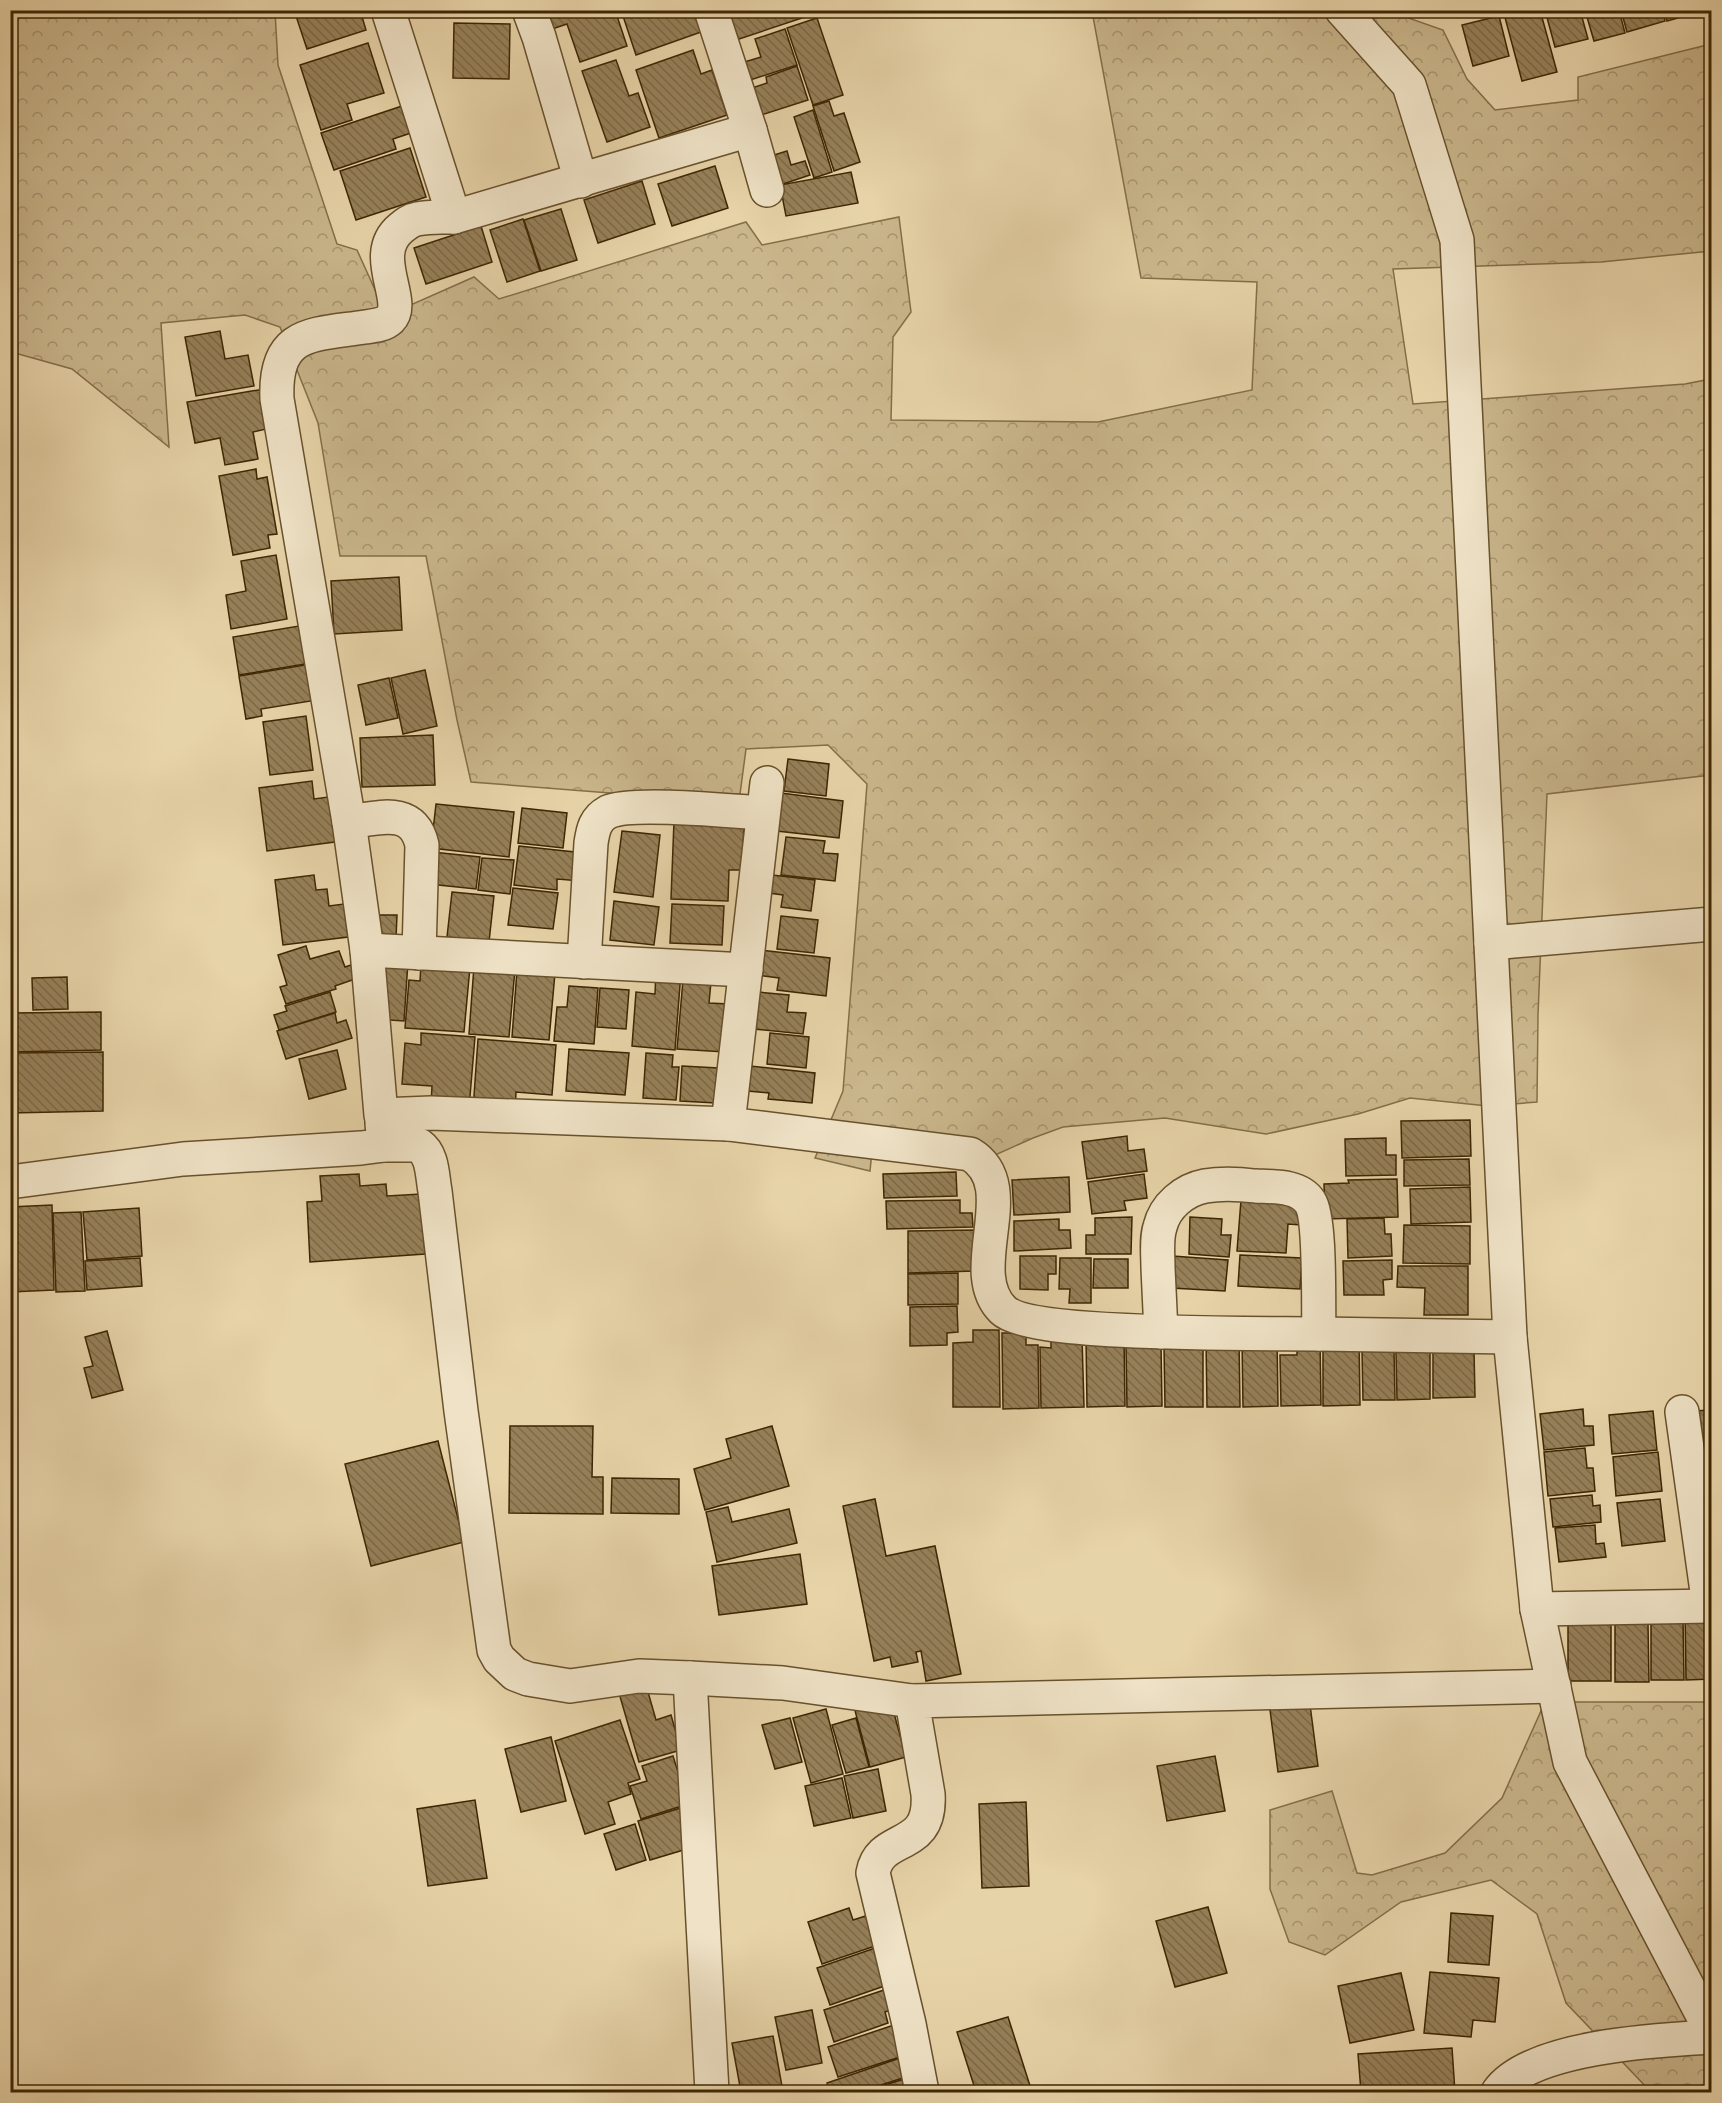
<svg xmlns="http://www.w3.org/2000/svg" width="1722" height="2103" viewBox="0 0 1722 2103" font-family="'IM FELL Double Pica',serif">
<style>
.forest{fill:url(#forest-crowns);stroke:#846e48;stroke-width:1.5}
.building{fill:url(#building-back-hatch);stroke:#3e2603;stroke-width:1.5}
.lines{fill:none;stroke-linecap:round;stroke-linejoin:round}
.minor-casing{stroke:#68512c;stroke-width:36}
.minor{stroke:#efe2c6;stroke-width:33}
</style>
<defs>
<pattern id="forest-crowns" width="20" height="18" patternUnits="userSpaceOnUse" patternTransform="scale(1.5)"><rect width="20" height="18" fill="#cab68c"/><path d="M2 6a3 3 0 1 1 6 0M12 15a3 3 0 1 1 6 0" fill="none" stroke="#a59470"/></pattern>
<pattern id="building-back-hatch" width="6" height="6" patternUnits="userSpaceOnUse" patternTransform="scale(1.5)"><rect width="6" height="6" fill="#968059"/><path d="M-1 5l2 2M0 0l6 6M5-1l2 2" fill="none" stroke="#7c6947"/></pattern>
</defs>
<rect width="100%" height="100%" fill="#e7d3a8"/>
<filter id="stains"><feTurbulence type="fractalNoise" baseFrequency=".00333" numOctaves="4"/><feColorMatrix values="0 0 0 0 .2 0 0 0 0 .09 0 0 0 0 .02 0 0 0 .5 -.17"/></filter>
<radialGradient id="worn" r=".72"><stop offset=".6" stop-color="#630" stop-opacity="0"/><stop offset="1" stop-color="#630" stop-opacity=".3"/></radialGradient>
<g class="forest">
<polygon points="10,11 275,11 278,65 337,244 357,250 376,292 413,304 474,277 499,299 746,222 762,245 899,217 911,312 893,337 891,420 1098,422 1252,390 1257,282 1141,278 1092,11 1397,11 1397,14 1443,30 1467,79 1495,110 1578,100 1578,77 1711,44 1711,251 1601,262 1393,269 1413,404 1685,384 1711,379 1711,775 1547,794 1538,1015 1537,1102 1488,1106 1410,1098 1358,1114 1266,1134 1165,1118 1063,1127 1033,1138 993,1156 874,1132 870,1171 815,1158 843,1091 867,784 828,745 746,749 740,794 610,793 471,782 457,720 426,556 340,556 318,423 280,327 245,315 161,323 169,447 72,369 11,352"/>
<polygon points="1545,1702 1711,1702 1711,2082 1680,2092 1651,2092 1566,2003 1537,1914 1491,1880 1401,1902 1325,1955 1289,1942 1270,1889 1270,1810 1332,1791 1357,1873 1372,1875 1445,1853 1502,1798"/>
</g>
<g class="building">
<polygon points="313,10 360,10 366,30 307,49 296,16"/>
<polygon points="546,10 615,10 627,46 580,62 567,24 552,29"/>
<polygon points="621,10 694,10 701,32 636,55"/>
<polygon points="739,10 819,10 820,12 730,42 723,20 740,14"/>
<polygon points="1503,10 1540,10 1557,72 1522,81"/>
<polygon points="1545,10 1580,10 1588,39 1555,47"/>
<polygon points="1585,10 1619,10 1625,33 1594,41"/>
<polygon points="1621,10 1663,10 1665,21 1627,32"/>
<polygon points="1665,10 1688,10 1689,15 1667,21"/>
<polygon points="1499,16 1509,56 1473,66 1462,25"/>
<polygon points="817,18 843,95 813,105 787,28"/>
<polygon points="454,23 510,24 509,79 453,78"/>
<polygon points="785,29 797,65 744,82 738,64 761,57 755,39"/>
<polygon points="368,43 384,93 347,104 352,120 321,130 300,65"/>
<polygon points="693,50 701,74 712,70 727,115 659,138 636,70"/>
<polygon points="616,60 629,96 638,93 650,127 607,142 582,71"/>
<polygon points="797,66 808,100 758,116 749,89 767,83 766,77"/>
<polygon points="829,101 834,116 844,113 860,162 834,171 813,106"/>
<polygon points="402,106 411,133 393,139 396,149 334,170 321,133"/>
<polygon points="813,110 832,172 814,178 794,117"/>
<polygon points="410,148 426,197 356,220 340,171"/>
<polygon points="787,151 791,165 805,161 810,175 780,185 771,156"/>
<polygon points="715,166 728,208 672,226 658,184"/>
<polygon points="851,172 858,203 786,216 780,185"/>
<polygon points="642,181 655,224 598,243 584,200"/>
<polygon points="561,209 577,260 541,271 524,220"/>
<polygon points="523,219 540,271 507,282 490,230"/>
<polygon points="481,226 492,262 426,284 414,248"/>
<polygon points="220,331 225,359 248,355 254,386 196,396 185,337"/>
<polygon points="264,389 271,428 253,432 258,459 225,465 220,438 195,443 187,402"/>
<polygon points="256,469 257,479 267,477 277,534 268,535 270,548 233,555 219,476"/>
<polygon points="276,555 287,619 231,629 226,595 246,591 241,561"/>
<polygon points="399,577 402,630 334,634 331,581"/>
<polygon points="311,624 317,662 239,675 233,637"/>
<polygon points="317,663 323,699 261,709 262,716 246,719 239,676"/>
<polygon points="425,670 437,726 403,734 391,678"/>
<polygon points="389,678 398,718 366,725 358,685"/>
<polygon points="306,716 313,770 270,775 263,722"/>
<polygon points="433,735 435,785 362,787 360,738"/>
<polygon points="788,759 829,764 826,796 784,791"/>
<polygon points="312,781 314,799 336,796 342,841 267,851 259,788"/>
<polygon points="781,793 843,801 839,838 777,831"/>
<polygon points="436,804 514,812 509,857 431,848"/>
<polygon points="522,808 567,813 563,848 518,843"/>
<polygon points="674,821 744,824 742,870 729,870 728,901 671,899"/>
<polygon points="622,831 660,835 653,897 614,892"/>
<polygon points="786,837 825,841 823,853 838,854 835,881 781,875"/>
<polygon points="519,846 584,853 581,881 557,879 557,890 514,885"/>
<polygon points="432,852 480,857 476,889 429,884"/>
<polygon points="482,858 514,860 510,894 478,890"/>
<polygon points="314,875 316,890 327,889 329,906 344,904 348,937 283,945 275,880"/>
<polygon points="772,875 815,880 811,911 781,907 783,895 769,893"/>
<polygon points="513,888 558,893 553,929 508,925"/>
<polygon points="452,892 494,896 489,942 447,937"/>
<polygon points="614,901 659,907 654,945 610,940"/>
<polygon points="672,904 724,906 722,945 670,943"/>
<polygon points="368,915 397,915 396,938 368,938"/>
<polygon points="781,916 818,920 814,953 777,949"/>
<polygon points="306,946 310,959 339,951 345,967 351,965 355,979 335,986 336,989 286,1004 280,987 287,985 278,955"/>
<polygon points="760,950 830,958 826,996 777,990 779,978 757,975"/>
<polygon points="379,959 408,962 404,1021 375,1019"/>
<polygon points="421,964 470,967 464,1032 405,1028 409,980 420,981"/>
<polygon points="474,966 515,969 509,1037 469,1034"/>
<polygon points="517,970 555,973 549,1040 512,1037"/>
<polygon points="656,970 681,972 675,1050 632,1046 636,992 655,994"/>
<polygon points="67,977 68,1009 33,1010 32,978"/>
<polygon points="683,980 711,982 709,1003 728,1004 725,1052 677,1049"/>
<polygon points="569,986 598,988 594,1044 554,1041 557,1007 567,1007"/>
<polygon points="600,988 629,990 626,1029 597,1027"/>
<polygon points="330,992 336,1012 279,1030 274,1015 287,1011 285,1006"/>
<polygon points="758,992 789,995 787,1012 806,1013 803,1034 754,1029"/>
<polygon points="101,1012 101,1050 11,1052 11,1013"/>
<polygon points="335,1013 337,1023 346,1020 352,1038 286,1059 277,1031"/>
<polygon points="421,1033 475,1037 469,1108 431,1105 432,1086 402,1084 405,1043 421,1045"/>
<polygon points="770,1033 809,1037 806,1068 767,1064"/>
<polygon points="478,1039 556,1045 552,1095 516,1092 515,1113 473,1110"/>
<polygon points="569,1049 629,1053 625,1095 566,1091"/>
<polygon points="337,1050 346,1089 309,1099 299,1059"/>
<polygon points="103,1052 103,1111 10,1113 10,1053"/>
<polygon points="646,1053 673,1055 672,1067 679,1067 676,1100 643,1098"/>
<polygon points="682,1066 718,1068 716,1103 680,1101"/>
<polygon points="750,1066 815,1073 812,1103 768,1099 769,1093 748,1091"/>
<polygon points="1470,1120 1471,1156 1402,1158 1401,1121"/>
<polygon points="1127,1136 1128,1151 1144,1149 1147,1171 1087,1179 1082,1142"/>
<polygon points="1386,1138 1386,1155 1396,1155 1396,1175 1346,1176 1345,1139"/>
<polygon points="1469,1159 1470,1185 1404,1186 1404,1160"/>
<polygon points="956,1172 957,1196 884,1198 883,1174"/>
<polygon points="359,1174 360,1186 386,1184 387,1196 421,1194 425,1254 310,1262 307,1202 322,1201 320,1176"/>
<polygon points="1144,1174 1147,1198 1124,1201 1126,1210 1092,1214 1088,1182"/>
<polygon points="1069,1177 1070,1212 1014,1215 1012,1180"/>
<polygon points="1397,1179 1398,1217 1325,1219 1324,1184 1349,1183 1348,1180"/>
<polygon points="1470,1187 1471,1222 1411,1224 1410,1189"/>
<polygon points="960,1200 960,1213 972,1213 973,1227 887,1229 886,1201"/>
<polygon points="1241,1200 1303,1203 1301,1225 1288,1224 1286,1253 1237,1251"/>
<polygon points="52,1205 54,1290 10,1292 10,1207"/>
<polygon points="139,1208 142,1256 87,1260 83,1212"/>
<polygon points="81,1212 85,1291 56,1292 53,1213"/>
<polygon points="1132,1217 1131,1254 1086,1254 1086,1235 1095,1235 1095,1218"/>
<polygon points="1190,1217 1222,1219 1221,1235 1231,1235 1229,1257 1189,1254"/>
<polygon points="1384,1218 1385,1234 1391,1234 1392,1256 1348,1258 1347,1219"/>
<polygon points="1059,1219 1059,1230 1070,1230 1071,1248 1014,1251 1014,1221"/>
<polygon points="1404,1225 1470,1226 1470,1264 1403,1263"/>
<polygon points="975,1230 975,1271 908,1273 908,1231"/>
<polygon points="1240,1255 1302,1258 1300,1289 1238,1286"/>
<polygon points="1020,1256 1056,1256 1056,1274 1048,1274 1048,1290 1020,1289"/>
<polygon points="1172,1256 1228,1260 1225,1291 1171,1288"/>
<polygon points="140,1258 142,1286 87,1290 85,1261"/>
<polygon points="1060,1258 1091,1258 1091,1303 1069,1303 1070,1289 1059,1289"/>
<polygon points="1094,1259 1128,1259 1128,1288 1093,1288"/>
<polygon points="1392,1260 1392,1279 1383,1280 1384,1295 1344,1295 1343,1261"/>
<polygon points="1398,1266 1468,1266 1468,1315 1424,1315 1425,1288 1397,1287"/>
<polygon points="958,1273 958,1304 908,1305 908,1274"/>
<polygon points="957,1306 958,1332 947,1333 947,1345 910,1346 910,1307"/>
<polygon points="973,1330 999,1330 1000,1407 953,1407 953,1343 973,1342"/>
<polygon points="107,1331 123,1390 92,1398 84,1368 93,1366 85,1337"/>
<polygon points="1002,1333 1026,1333 1026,1345 1038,1345 1039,1408 1003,1409"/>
<polygon points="1082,1337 1084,1407 1041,1408 1040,1347 1051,1348 1051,1338"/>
<polygon points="1086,1337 1124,1337 1125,1406 1087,1407"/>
<polygon points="1277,1337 1278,1406 1243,1407 1242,1338"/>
<polygon points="1239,1339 1240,1407 1207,1407 1206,1340"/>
<polygon points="1320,1339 1321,1405 1281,1406 1280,1355 1297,1355 1297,1340"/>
<polygon points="1323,1339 1359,1339 1360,1405 1323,1406"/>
<polygon points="1161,1345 1162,1406 1127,1407 1126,1346"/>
<polygon points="1203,1346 1203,1407 1165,1407 1164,1347"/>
<polygon points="1362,1350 1394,1350 1395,1400 1363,1400"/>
<polygon points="1474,1350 1475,1397 1433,1398 1433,1351"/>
<polygon points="1396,1352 1430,1352 1430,1399 1397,1400"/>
<polygon points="1583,1409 1584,1426 1593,1426 1594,1445 1544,1450 1540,1414"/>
<polygon points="1712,1410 1712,1456 1695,1457 1693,1411"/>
<polygon points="1653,1411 1657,1450 1612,1454 1609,1415"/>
<polygon points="510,1426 593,1426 592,1477 603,1477 603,1514 509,1513"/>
<polygon points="772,1426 789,1486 705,1510 694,1469 731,1458 726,1439"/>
<polygon points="438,1441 464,1542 371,1566 345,1464"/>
<polygon points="1585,1448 1587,1468 1593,1468 1595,1491 1548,1496 1544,1452"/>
<polygon points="1658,1452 1662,1491 1616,1496 1613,1457"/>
<polygon points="1712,1464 1712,1498 1707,1498 1706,1465"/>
<polygon points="612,1478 679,1479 679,1514 611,1513"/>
<polygon points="1592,1495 1593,1506 1600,1505 1601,1522 1553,1527 1550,1499"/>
<polygon points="875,1499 886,1556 935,1546 961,1674 926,1681 921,1651 916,1652 918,1662 892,1667 890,1657 874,1661 843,1506"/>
<polygon points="1660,1499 1665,1541 1622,1546 1617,1503"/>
<polygon points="728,1507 732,1522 789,1509 797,1543 717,1562 706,1512"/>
<polygon points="1595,1525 1596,1544 1604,1543 1606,1557 1559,1562 1555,1528"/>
<polygon points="800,1554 807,1604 719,1615 712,1566"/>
<polygon points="1685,1610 1712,1617 1712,1679 1686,1680"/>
<polygon points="1651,1619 1683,1619 1684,1680 1651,1680"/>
<polygon points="1611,1624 1611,1681 1568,1681 1568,1625"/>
<polygon points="1615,1624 1648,1624 1649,1682 1615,1682"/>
<polygon points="646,1685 656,1720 671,1715 681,1750 639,1762 619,1693"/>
<polygon points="1309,1697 1318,1766 1278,1772 1269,1702"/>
<polygon points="853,1703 892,1706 906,1757 870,1767"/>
<polygon points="826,1709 843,1774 811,1783 793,1718"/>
<polygon points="790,1718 802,1762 775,1769 762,1725"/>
<polygon points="856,1718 869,1767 846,1773 832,1725"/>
<polygon points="620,1720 640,1779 628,1783 631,1794 608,1802 615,1824 585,1834 555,1741"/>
<polygon points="551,1737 566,1801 521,1812 505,1749"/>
<polygon points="673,1756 688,1804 641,1819 630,1786 647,1781 642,1766"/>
<polygon points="1215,1756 1225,1811 1167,1821 1157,1766"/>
<polygon points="878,1769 886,1811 853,1818 844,1776"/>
<polygon points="842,1778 851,1818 814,1826 805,1786"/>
<polygon points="475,1800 487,1878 428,1886 417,1809"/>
<polygon points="1026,1802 1029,1886 982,1888 979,1804"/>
<polygon points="684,1807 697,1846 650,1860 638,1821"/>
<polygon points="635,1824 646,1860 616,1870 604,1834"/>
<polygon points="1208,1907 1227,1973 1175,1987 1156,1921"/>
<polygon points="849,1908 853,1920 878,1912 881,1944 822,1964 808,1922"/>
<polygon points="1451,1913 1493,1916 1489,1965 1448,1962"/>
<polygon points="881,1946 893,1983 830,2005 817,1968"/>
<polygon points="1430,1972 1499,1978 1495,2022 1473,2020 1471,2037 1424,2033"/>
<polygon points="1401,1973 1414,2030 1350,2043 1338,1986"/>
<polygon points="890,1988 897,2008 885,2012 888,2023 834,2042 824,2010"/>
<polygon points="812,2010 822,2063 786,2070 775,2017"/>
<polygon points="1008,2017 1032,2092 976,2092 957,2032"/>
<polygon points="897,2024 903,2043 896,2045 900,2057 838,2077 828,2047"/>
<polygon points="773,2036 783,2092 741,2092 732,2043"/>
<polygon points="1452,2048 1455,2092 1361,2092 1358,2054"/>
<polygon points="900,2058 906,2077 859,2092 830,2092 827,2083"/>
<polygon points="904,2079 909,2092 863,2092"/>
</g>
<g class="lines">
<g class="minor-casing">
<g id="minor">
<polyline points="388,10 454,217"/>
<polyline points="529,10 539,37 581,181"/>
<polyline points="711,10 750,130 767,190"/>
<polyline points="1342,10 1409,85 1457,240 1510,1337 1537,1609 1570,1762 1712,2033"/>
<path d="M767,783L728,1124L970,1154C1024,1186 962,1270 1003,1310C1031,1337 1268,1333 1319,1334C1382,1335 1446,1336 1510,1337"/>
<path d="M349,822C379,818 413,806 422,845L419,953"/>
<polyline points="1491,943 1712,924"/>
<polyline points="367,950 746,970"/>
<path d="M584,962L591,843C593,830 595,819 608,812C631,801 732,811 762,813"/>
<path d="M728,1124L431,1113L381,1115L367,950L349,822L277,399C274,331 311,335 365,327C373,326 384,325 390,319C408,301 368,255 401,228C406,224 411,220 417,219C429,216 442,217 454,217L750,130"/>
<path d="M384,1145H419C433,1155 432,1175 435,1191L461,1411L494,1650L499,1659L515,1674L528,1679L570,1686L639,1676L690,1678L783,1683L912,1701"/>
<polyline points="10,1182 183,1159 361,1148 384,1145 382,1123"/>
<path d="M1161,1332C1160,1311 1159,1289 1158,1268C1158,1255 1156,1239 1160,1227C1165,1206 1184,1190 1205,1186C1222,1183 1239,1184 1255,1186C1273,1187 1299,1185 1310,1202C1321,1218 1318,1310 1319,1334"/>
<polyline points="1682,1412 1709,1606"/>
<polyline points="1537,1609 1712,1606"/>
<polyline points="690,1678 712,2092"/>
<path d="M922,2092L909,2024L873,1873C880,1832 932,1853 928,1794L912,1701L1554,1686"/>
<path d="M1498,2092C1530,2046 1659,2040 1712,2037"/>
</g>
</g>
<use href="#minor" class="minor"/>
</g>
<rect width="1722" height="2103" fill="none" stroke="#e7d3a8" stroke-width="36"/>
<rect x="12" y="12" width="1698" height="2079" fill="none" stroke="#3e2603" stroke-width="3"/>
<rect x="18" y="18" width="1686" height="2067" fill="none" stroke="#3e2603" stroke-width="1.5"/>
<rect width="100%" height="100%" filter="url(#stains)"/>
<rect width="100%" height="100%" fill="url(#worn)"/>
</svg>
